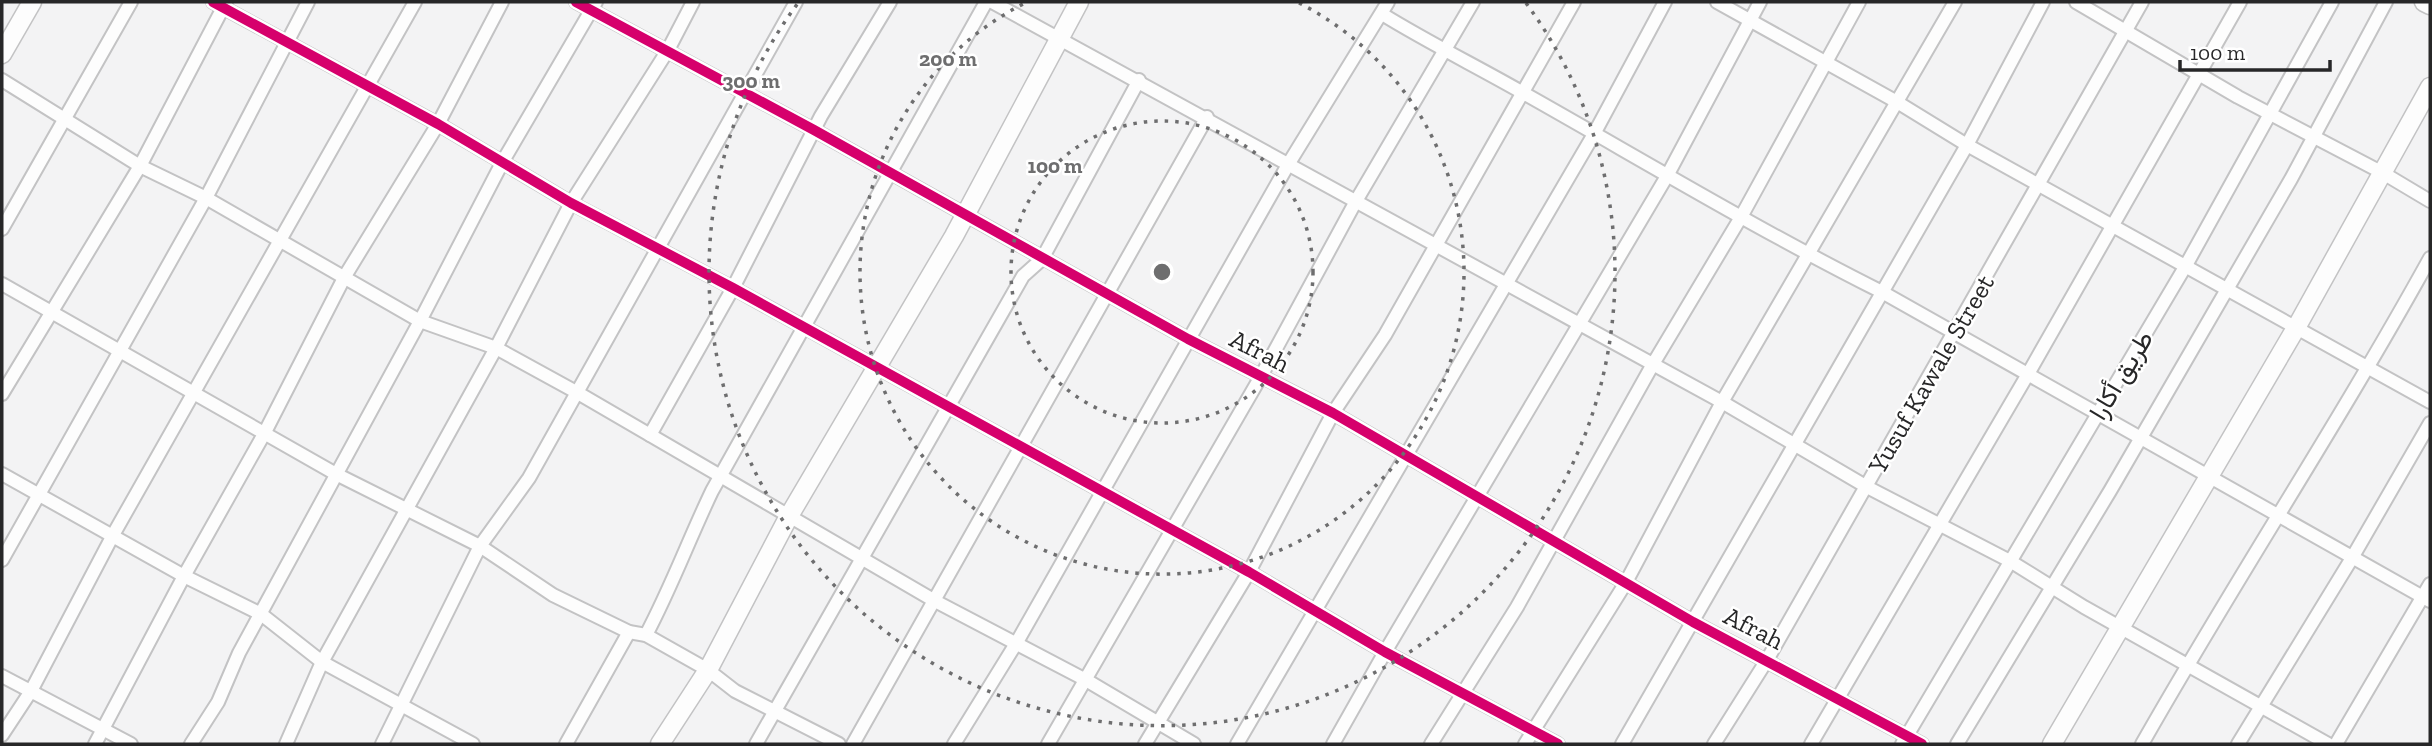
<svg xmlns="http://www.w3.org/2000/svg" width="2432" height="746" viewBox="0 0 2432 746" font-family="'Zilla Slab',Vazirmatn,serif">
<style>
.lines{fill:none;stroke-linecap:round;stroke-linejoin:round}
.street-casing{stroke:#c3c3c4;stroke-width:16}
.secondary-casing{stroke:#c3c3c4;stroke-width:21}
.street{stroke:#fdfdfd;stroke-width:12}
.secondary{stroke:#fdfdfd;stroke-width:18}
.cycleway-casing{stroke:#fff;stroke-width:15}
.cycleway{stroke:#d6006c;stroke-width:10}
.ring{fill:none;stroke:#6e6e6f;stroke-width:3.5;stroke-dasharray:3.5 7}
.labels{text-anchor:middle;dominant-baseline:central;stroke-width:5;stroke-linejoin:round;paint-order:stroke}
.street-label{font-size:26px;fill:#272728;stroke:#fff}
.centre{fill:#6e6e6f;stroke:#fff;stroke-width:3.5}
.ring-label{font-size:21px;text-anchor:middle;font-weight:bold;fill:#6e6e6f;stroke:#fff;stroke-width:5;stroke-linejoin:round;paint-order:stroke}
</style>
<rect width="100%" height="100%" fill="#f3f3f4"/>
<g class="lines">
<g class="street-casing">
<g id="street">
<polyline points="213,2 438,124 571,203 733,288 1249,572 1385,652 1558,744"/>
<polyline points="576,2 814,130 1188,339 1333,413 1693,622 1922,744"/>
<polyline points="992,2 1722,402 1867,487 2010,561 2084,607 2328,744"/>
<polyline points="1717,2 1897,102 1967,145 2430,402"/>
<polyline points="2076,2 2238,97 2383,173 2430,201"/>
<path d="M1382,14C1429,43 1478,67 1525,94C1644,161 1760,231 1882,292L2430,601"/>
<polyline points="2,80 140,166 206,198 420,321 496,348 578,393 935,601 1086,680 1194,744"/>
<polyline points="2,229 131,2"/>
<polyline points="2,284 336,474 480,546 553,595 629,632 646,635 708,670 735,691 839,744"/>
<polyline points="2,394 140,166 226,2"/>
<polyline points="650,435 733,288 821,116 890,2"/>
<polyline points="2,474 184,576 261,614 322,662 473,744"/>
<polyline points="2,560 206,198 308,2"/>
<path d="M646,635C671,588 689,539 712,491L986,2"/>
<polyline points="2,676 131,744"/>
<polyline points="2,735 31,691 113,535 415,2"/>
<polyline points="95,744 184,576 264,434 345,276 438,124 502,2"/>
<polyline points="191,744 218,702 239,653 420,321 503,161 596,2"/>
<polyline points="286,744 322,662 496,348 571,203 668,50 693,2"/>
<polyline points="382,744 480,546 529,478 796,2"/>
<polyline points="566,744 629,632"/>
<polyline points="756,744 1023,276 1042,259 1139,80"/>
<polyline points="853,744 1207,117"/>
<polyline points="954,744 1017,642 1289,163 1388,2"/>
<polyline points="1048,744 1260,378 1356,201 1473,2"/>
<polyline points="1145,744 1249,572 1333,413 1385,335 1574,2"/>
<polyline points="1237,744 1594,134 1665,2"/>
<polyline points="1333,744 1385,652 1667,176 1760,2"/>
<polyline points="1431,744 1517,607 1653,364 1741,217 1859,2"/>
<polyline points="1525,744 1625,584 1722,402 1955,2"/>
<polyline points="1622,744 1967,145 2043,2"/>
<polyline points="1714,744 1767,660 2142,2"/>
<polyline points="1811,744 2028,374 2240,2"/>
<polyline points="1902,744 2185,267 2332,2"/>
<polyline points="1957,744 2110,491 2291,179 2386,2"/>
<path d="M2142,744C2235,580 2339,423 2430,258"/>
<polyline points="2238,744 2352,558 2430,423"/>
<polyline points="2336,744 2430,584"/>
</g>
</g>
<g class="secondary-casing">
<g id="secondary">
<polyline points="2424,2 2430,5"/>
<polyline points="2,54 32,2"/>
<polyline points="660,744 708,670 789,516 954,236 1079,2"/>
<polyline points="2052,744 2296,328 2430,87"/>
</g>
</g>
<use href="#street" class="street"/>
<use href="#secondary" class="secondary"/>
<g class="cycleway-casing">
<g id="cycleway">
<polyline points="213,2 438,124 571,203 733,288 1249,572 1385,652 1558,744"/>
<polyline points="576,2 814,130 1188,339 1333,413 1693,622 1922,744"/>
</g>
</g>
<use href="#cycleway" class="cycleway"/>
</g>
<g class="ring">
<circle cx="1162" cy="272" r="151"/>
<path d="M1299 3A302 302 0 1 1 1025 3"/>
<path d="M1526 3A453 453 0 1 1 798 3"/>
</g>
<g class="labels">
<g class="street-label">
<text transform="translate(1260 351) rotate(27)">Afrah</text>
<text transform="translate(1931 374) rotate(-60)">Yusuf Kawale Street</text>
<text transform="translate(2121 375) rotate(-59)">طريق أكارا</text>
<text transform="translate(1754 628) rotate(27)">Afrah</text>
</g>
</g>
<circle cx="1162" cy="272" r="10" class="centre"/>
<g class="ring-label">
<text x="948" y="66">200 m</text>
<text x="751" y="88">300 m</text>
<text x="1055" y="173">100 m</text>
</g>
<rect width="2432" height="746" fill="none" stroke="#272728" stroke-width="7"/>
<path d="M2180 60v10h150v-10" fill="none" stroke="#272728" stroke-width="3.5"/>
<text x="2190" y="60" font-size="21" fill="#272728" stroke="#ffffff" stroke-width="5" paint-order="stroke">100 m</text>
</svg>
